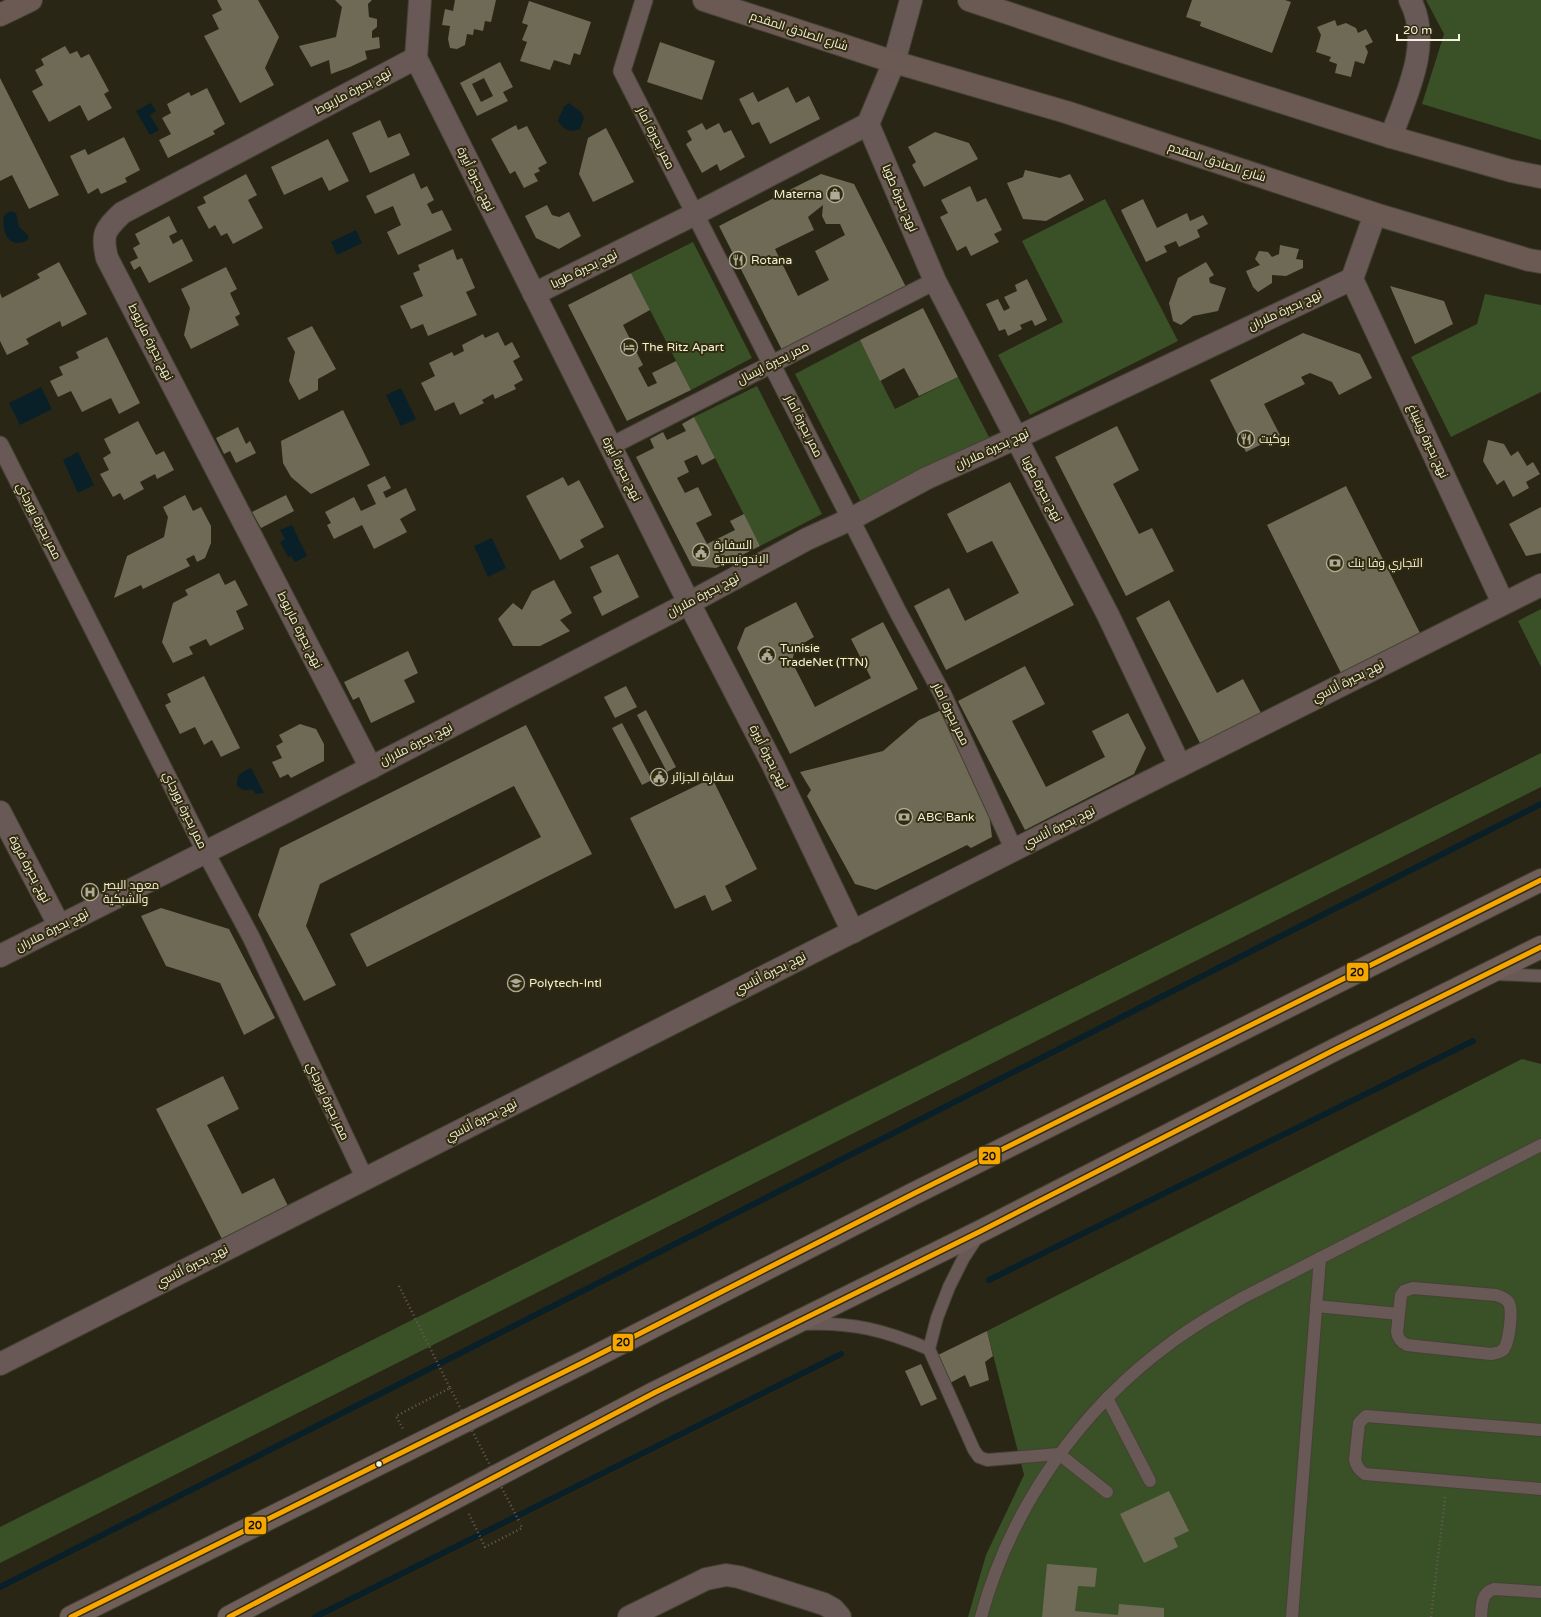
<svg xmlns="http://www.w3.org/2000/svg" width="1541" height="1617" viewBox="0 0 1541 1617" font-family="'Varela Round',Cairo,sans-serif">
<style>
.green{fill:#3a5026}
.water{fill:#092028}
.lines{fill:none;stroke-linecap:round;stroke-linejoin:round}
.stream{stroke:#092028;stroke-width:6}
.building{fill:#6e6a55;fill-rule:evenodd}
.service-casing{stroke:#454234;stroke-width:14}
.pedestrian-casing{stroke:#454234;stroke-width:19}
.minor-casing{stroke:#454234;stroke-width:24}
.tertiary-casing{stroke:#454234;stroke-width:24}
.secondary-casing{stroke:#454234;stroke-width:24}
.trunk-casing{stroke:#454234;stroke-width:24}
.path{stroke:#665d57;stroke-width:2.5;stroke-dasharray:1 3;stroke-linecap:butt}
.service{stroke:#685856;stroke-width:12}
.pedestrian{stroke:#685856;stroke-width:17}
.minor{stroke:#685856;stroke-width:22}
.tertiary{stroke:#685856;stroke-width:22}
.secondary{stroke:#6b5954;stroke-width:22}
.trunk{stroke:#705e58;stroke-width:22}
.path-bridge{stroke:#665d57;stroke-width:2.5;stroke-dasharray:1 3;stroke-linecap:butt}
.bus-1-casing{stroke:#322c0e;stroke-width:8}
.bus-1{stroke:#f7a600;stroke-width:5}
.bus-dot{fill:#f4f1df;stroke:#322c0e;stroke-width:1.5}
.labels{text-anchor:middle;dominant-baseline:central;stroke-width:4;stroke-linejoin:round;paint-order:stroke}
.street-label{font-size:12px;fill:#f4f1df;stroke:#322c0e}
.poi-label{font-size:12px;fill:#f4f1df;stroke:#322c0e;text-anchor:start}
.line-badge{stroke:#322c0e;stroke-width:1.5}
.pale-badge-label{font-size:11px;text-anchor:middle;font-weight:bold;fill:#111}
</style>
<rect width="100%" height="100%" fill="#2a2616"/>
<g class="green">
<polygon points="1426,0 1541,0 1541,140 1422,104 1444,34"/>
<polygon points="1105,199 1178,341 1030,415 998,355 1063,322 1022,241"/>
<polygon points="693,242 752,358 691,390 631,273"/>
<polygon points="1485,294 1541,305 1541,392 1451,437 1411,357 1477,324"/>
<polygon points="860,340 895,409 958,377 989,437 861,502 795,374"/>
<polygon points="757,386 822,514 760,546 694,417"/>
<polygon points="1541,609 1541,667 1518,621"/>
<polygon points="1541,753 1541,787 0,1563 0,1527"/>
<polygon points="1522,1059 1541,1064 1541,1617 968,1617 986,1555 1024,1475 987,1331"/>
</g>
<g class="water">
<polygon points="151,103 156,111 150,115 159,130 150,135 136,111"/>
<path d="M569,103L581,112L584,118L580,129C570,133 564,130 558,121C559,115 563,112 564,106Z"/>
<path d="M11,211L16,213L19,227L28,235V240C9,250 1,232 4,215Z"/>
<polygon points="356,230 362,243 337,255 331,242"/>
<polygon points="41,387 52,409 20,425 9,403"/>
<polygon points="401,388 416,419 401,426 386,395"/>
<polygon points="78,452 94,485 78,493 63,460"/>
<polygon points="292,525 307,556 295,562 291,556 288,557 280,542 285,539 280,530"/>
<polygon points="492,538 506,568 488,577 474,546"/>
<path d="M251,768L264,793L256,794L253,790H243L237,786C236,774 241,773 251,768Z"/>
</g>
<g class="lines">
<g class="stream">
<polyline points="989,1280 1473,1041"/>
<polyline points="0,1587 1541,804"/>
<polyline points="315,1617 841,1354"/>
</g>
</g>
<g class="building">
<polygon points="217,0 258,0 279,37 265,68 274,85 240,103 204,36 219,29 212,15 222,10"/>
<polygon points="335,0 372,0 368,4 369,17 377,19 377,27 372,31 372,38 379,37 380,48 365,51 367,59 350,67 331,74 329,60 311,67 299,46 336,37 342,7"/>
<polygon points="455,0 496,0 491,22 485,21 483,31 474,29 473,35 467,34 465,45 457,49 450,48 448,39 450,26 442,25 445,9 453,11"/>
<polygon points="1192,0 1285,0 1291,2 1272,53 1200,26 1201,22 1186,17"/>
<polygon points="529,1 591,22 580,55 574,53 570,65 554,60 550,70 520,61 527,42 522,40 528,25 522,23"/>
<polygon points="1335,20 1337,26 1346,23 1356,28 1358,33 1366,29 1373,42 1365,46 1368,52 1364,64 1355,61 1351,77 1335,73 1337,64 1329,61 1331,57 1316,52 1321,35 1317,27"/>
<polygon points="660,42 715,61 702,100 647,82"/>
<polygon points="65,46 70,54 77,51 81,58 89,54 109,91 104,94 112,108 88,121 80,105 49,122 32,91 43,85 35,70 44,65 41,59"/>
<path d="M500,62L513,87L503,92L508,101L477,116L460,83ZM484,78L493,96L481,102L472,84Z"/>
<polygon points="0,78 59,195 29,209 12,175 0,181"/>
<polygon points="788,87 796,103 809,96 820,119 770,144 759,122 752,125 739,99 753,92 758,102"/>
<polygon points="207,88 225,124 213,131 215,134 168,158 159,140 171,134 162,118 171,113 167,104 189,92 191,96"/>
<polygon points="380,120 388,138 400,133 410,155 370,173 352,133"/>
<polygon points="702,123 706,130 719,123 724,133 731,130 745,157 720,171 717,164 702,173 686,144 692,140 687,131"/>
<polygon points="516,125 518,130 527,126 547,163 538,168 540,171 534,174 538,181 524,188 515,171 510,174 491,139"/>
<polygon points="606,128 634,182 593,202 579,174 588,138"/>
<polygon points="935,132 969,143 978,159 924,187 912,165 916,162 908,147"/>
<polygon points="124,137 140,170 125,178 127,182 101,194 98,188 88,194 70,156 85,149 88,155"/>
<polygon points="328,139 349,181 329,191 322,177 284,195 271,167"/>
<polygon points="1025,170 1060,178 1070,174 1084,200 1046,221 1023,219 1007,183 1023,177"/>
<polygon points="414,173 421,189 427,186 434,200 427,204 432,214 442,210 452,230 398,255 387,232 401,225 393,206 375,214 366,196"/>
<polygon points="246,174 257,195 248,200 263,228 233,244 227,233 221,236 215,225 209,229 197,207 206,203 203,197"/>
<path d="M821,174L854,184L906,287L782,350L719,226ZM823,205L822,216L826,224H840L845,235L815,251L829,280L798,296L775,249L814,230L808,217Z"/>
<polygon points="970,186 977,202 986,198 1002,230 994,234 999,242 971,256 966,246 957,251 940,217 948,213 941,200"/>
<polygon points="1143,199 1157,228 1187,213 1190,221 1203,215 1208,224 1197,230 1200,237 1179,247 1176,241 1164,246 1167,252 1146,262 1121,210"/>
<polygon points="547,205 552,215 559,217 569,212 581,236 559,249 536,238 525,216"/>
<polygon points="169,216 177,232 169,236 173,244 182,239 193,261 149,283 140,266 134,270 130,262 138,258 133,248 140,244 135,234"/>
<polygon points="1280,245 1299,249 1296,259 1303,260 1303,268 1286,276 1272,275 1272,283 1258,292 1253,287 1246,271 1260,265 1255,259 1259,251 1268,252 1272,257 1279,254"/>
<polygon points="453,249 457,260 462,258 475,288 466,292 477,315 428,336 423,324 411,329 400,306 423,296 413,273 420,270 418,265"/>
<polygon points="59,262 87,314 62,327 60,321 26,339 29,344 7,355 0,341 0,293 2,298 40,278 37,274"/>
<polygon points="1206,262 1214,275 1209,278 1210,283 1226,288 1218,311 1193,316 1181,325 1173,321 1169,303 1178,278"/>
<polygon points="226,267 237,289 230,293 240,314 235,317 239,325 191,349 184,335 190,308 181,289"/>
<polygon points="631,273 650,310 623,325 643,365 638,368 648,387 657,383 652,373 676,361 691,390 627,421 568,305"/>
<polygon points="1027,279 1047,320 1035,326 1032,320 1020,325 1022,329 1008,336 1005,329 999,331 986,304 998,299 1004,311 1010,308 1004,297 1017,291 1015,285"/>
<polygon points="1390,286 1444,301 1453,324 1415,344"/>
<polygon points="923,308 958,377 919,396 904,368 880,381 860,340"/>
<polygon points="312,326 336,369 318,379 318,390 299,400 289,381 295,352 287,338"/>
<polygon points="498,332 505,346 512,342 520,357 513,361 523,380 514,385 516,389 495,399 493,394 482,400 484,403 460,415 454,402 435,411 421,383 435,376 429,363 452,352 454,356 464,351 462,345 483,334 485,338"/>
<polygon points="1303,333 1360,354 1372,378 1339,395 1332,382 1310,373 1301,377 1305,384 1264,404 1280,435 1246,452 1210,380"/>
<polygon points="107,337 140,403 119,414 111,398 82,412 71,391 58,397 50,381 63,375 59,367 79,358 76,352"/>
<polygon points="343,410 370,465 311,494 291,477 283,463 281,441"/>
<polygon points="694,417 715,458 702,465 697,455 684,461 689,472 677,478 685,493 698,487 712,515 696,523 707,544 735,530 730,521 744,514 760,546 716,568 692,566 636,457 654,448 650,439 663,432 667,440 686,431 682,424"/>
<polygon points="138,421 156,455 164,451 174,470 157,479 155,474 140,482 144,489 124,500 120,493 113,497 100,474 109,470 103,458 111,453 104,439"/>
<polygon points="1117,426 1139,470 1113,484 1139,534 1152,528 1174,571 1126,596 1055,457"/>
<polygon points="238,427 246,444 250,441 256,453 236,463 230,451 224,454 216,438"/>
<polygon points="1488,440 1504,444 1511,456 1518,451 1527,466 1533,462 1540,474 1526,482 1529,488 1513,497 1504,480 1497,485 1483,461"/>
<polygon points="385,476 391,488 383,492 386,498 406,488 416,510 400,519 407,532 374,549 362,525 334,539 327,525 331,523 325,512 354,497 361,511 376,504 367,485"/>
<polygon points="563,477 568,486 579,480 604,527 580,540 584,547 560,560 526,496"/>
<polygon points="1010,482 1074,605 946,670 914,606 949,588 965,621 1019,593 992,541 967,553 947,514"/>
<polygon points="1346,486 1421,635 1342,675 1267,525"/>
<polygon points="185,495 193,511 201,507 211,526 211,543 205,558 197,562 194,555 186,559 190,566 143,589 141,585 114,598 127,556 164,537 168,517 163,507"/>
<polygon points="286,495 294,511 261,528 252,512"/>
<polygon points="1541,507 1541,553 1526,556 1509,524"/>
<polygon points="618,554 639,597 602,616 593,597 602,592 590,567"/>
<polygon points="219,573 225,585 235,580 248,605 236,611 244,629 210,646 206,639 189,647 193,654 173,663 162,642 173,603 188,595 185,590"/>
<polygon points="554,580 572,613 560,620 570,631 540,646 513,646 498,619 513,603 522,610 532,591"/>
<polygon points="1169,600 1217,693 1243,679 1262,715 1201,745 1136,618"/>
<polygon points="796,602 814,637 795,648 792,662 815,707 871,678 851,639 883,622 918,689 790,754 737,648 745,628"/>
<polygon points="408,651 418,673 404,680 415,702 371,723 359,697 353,700 344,682"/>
<polygon points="1025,666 1045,704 1012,721 1046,787 1105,757 1092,731 1128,713 1146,748 1134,774 1025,830 958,701"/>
<polygon points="204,676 240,748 221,757 212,740 204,745 195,727 180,734 165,705 171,702 167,694"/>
<polygon points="626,686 637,707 615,718 604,697"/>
<polygon points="944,709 987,797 992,837 971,848 967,845 876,890 855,884 807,796 811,790 800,772 883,751 919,720"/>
<polygon points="646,710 676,767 667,772 637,715"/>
<polygon points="622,723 652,780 642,785 612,728"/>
<polygon points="300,724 316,729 324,744 324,761 291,778 288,774 280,778 272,762 282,758 276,746 283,742 279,735"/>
<polygon points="526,725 592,854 367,967 350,934 541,837 514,786 320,884 306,926 336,985 304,1001 258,915 280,848"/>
<polygon points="712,778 757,869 725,886 732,901 712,911 705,895 675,909 630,818"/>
<polygon points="161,908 229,929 275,1018 244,1035 220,983 166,966 141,916"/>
<polygon points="223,1076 239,1109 207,1125 242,1194 274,1178 288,1206 222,1239 156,1109"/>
<polygon points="987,1331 993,1356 985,1362 989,1380 970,1387 965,1375 950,1383 938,1355"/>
<polygon points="921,1364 937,1399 921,1406 905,1371"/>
<polygon points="1169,1491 1189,1531 1174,1538 1178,1547 1144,1563 1120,1514"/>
<polygon points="1047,1564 1097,1568 1095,1587 1078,1586 1075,1611 1118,1615 1119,1604 1164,1608 1164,1617 1042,1617"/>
</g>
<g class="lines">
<g class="service-casing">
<g id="service">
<polyline points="1495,974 1541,976"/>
<polyline points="978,1236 963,1259 949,1287 937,1318 929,1349 974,1450 979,1457 987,1460 1059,1454 1107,1492"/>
<path d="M1413,1288L1496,1295C1501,1297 1506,1298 1509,1303C1513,1311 1509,1344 1503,1350C1499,1353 1496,1353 1491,1354L1407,1345C1401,1342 1398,1339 1397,1332L1401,1295L1404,1291Z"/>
<polyline points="1316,1306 1399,1314"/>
<path d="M803,1324C853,1322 884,1330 929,1349"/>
<polyline points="1107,1398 1150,1481"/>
<path d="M1541,1430L1366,1416L1359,1423L1355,1460C1357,1467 1359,1470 1365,1474L1541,1489"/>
<path d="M981,1617C1011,1507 1080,1409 1172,1342C1195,1325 1219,1311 1244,1297L1541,1145"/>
<polyline points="1292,1617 1320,1258"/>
<path d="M1481,1617C1482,1605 1481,1593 1494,1589L1541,1592"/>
</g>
</g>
<g class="pedestrian-casing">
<g id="pedestrian">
<polyline points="644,0 622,71 899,614 943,695 1014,850"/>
<polyline points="0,445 206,853 251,937 365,1179"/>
<polyline points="611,446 935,281"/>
</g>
</g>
<g class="minor-casing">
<g id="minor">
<polyline points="420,0 416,58 689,603 774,767 853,932"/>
<polyline points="868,124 894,62"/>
<path d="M1391,137C1406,95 1433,43 1410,0"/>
<polyline points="1352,279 1503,603"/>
<polyline points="534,294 695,214 868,124 935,281 1108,615 1180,766"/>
<path d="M371,768L107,258C101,233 105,230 122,213L416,58"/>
<polyline points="0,812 59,925"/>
<polyline points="0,956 289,810 689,603 807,539 851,519 927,478 1016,438 1352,279 1375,214"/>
<polyline points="0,1364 1148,782 1541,585"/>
<polyline points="629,1617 706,1579 726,1575 739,1577 824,1604 833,1609 840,1617"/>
</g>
</g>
<g class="tertiary-casing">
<polyline id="tertiary" points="894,62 911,0"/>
</g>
<g class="secondary-casing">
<g id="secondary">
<polyline points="704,0 894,62 1066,112 1375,214 1529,260 1541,262"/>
<polyline points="969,0 1112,48 1391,137 1511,171 1541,177"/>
<polyline points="0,15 31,0"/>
</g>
</g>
<g class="trunk-casing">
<g id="trunk">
<polyline points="71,1617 586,1361 913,1194 1541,880"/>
<polyline points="229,1617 654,1393 981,1231 1336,1049 1541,947"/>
</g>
</g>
<g class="path">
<polyline points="399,1286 450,1388 396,1416 403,1429"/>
<polyline points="469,1514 485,1547 522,1528 520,1523"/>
<polyline points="1431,1617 1445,1497"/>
</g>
<use href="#service" class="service"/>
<use href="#pedestrian" class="pedestrian"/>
<use href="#minor" class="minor"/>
<use href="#tertiary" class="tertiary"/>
<use href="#secondary" class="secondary"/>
<use href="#trunk" class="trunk"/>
<polyline class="path-bridge" points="450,1388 520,1523"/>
<g class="bus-1-casing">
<g id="bus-1">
<polyline points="71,1617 586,1361 913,1194 1541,880"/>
<polyline points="229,1617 654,1393 981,1231 1336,1049 1541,947"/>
</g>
</g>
<use href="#bus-1" class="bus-1"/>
</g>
<defs>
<g id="shop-ring" transform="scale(0.9)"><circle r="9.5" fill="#322c0e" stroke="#adaa99" stroke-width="1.5"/><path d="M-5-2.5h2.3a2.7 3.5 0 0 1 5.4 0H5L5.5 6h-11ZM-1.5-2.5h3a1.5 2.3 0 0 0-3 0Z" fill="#adaa99"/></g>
<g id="restaurant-ring" transform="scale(0.9)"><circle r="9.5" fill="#322c0e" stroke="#adaa99" stroke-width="1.5"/><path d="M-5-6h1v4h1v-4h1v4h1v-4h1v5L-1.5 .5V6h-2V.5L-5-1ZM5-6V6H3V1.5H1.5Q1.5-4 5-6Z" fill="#adaa99"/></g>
<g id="hotel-ring" transform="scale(0.9)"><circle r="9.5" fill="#322c0e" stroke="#adaa99" stroke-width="1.5"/><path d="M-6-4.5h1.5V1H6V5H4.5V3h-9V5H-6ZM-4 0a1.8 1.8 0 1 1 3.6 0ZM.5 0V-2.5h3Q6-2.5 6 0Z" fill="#adaa99"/></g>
<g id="civic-ring" transform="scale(0.9)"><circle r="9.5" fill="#322c0e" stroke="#adaa99" stroke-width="1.5"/><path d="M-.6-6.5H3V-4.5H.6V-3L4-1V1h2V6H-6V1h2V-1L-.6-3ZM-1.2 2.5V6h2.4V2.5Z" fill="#adaa99"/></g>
<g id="bank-ring" transform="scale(0.9)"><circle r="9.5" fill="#322c0e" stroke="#adaa99" stroke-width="1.5"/><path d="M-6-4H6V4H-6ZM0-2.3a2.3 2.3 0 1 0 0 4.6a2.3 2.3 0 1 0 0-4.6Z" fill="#adaa99"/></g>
<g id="hospital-ring" transform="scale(0.9)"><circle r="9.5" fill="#322c0e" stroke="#adaa99" stroke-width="1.5"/><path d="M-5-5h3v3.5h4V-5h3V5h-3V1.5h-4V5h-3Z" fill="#adaa99"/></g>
<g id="university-ring" transform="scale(0.9)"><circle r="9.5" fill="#322c0e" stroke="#adaa99" stroke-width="1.5"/><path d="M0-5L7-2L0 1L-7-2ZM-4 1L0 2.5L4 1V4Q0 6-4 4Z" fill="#adaa99"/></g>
</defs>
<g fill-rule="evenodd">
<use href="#shop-ring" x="835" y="194"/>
<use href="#restaurant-ring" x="738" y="260"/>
<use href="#hotel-ring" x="629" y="347"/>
<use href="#restaurant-ring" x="1246" y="439"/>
<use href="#civic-ring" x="701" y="552"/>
<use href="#bank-ring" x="1335" y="563"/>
<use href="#civic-ring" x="767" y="655"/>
<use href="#civic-ring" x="659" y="777"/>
<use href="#bank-ring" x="904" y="817"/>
<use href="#hospital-ring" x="90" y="892"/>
<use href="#university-ring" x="516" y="983"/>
</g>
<circle class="bus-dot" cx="379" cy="1464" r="3.5"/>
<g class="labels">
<g class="street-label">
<text transform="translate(799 31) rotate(18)">شارع الصادق المقدم</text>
<text transform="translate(353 91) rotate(-28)">نهج بحيرة ماريوط</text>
<text transform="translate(656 138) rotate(63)">ممر بحيرة امار</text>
<text transform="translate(1217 162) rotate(18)">شارع الصادق المقدم</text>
<text transform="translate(476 179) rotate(64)">نهج بحيرة أبيرة</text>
<text transform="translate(900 198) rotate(67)">نهج بحيرة طوبا</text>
<text transform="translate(584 269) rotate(-26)">نهج بحيرة طوبا</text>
<text transform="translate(1285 310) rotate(-25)">نهج بحيرة ملاران</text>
<text transform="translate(151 342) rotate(63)">نهج بحيرة ماريوط</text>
<text transform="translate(773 363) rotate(-27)">ممر بحيرة ايسال</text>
<text transform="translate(804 426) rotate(63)">ممر بحيرة امار</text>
<text transform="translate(1428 441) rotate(65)">نهج بحيرة وينيباغ</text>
<text transform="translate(992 449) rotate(-25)">نهج بحيرة ملاران</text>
<text transform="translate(622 469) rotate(63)">نهج بحيرة أبيرة</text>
<text transform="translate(1042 489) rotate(62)">نهج بحيرة طوبا</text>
<text transform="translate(39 521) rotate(63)">ممر بحيرة بورجاي</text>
<text transform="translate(703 595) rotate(-28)">نهج بحيرة ملاران</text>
<text transform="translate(300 630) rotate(63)">نهج بحيرة ماريوط</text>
<text transform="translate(1348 681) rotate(-27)">نهج بحيرة أناسي</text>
<text transform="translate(951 714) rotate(64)">ممر بحيرة امار</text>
<text transform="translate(416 744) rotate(-27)">نهج بحيرة ملاران</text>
<text transform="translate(769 757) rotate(63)">نهج بحيرة أبيرة</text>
<text transform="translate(185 810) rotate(64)">ممر بحيرة بورجاي</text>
<text transform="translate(1059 827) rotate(-27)">نهج بحيرة أناسي</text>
<text transform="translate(30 869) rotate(62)">نهج بحيرة فروة</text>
<text transform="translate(52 930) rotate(-27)">نهج بحيرة ملاران</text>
<text transform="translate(770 973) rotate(-27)">نهج بحيرة أناسي</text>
<text transform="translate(328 1101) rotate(65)">ممر بحيرة بورجاي</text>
<text transform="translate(481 1120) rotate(-27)">نهج بحيرة أناسي</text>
<text transform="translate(192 1266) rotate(-27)">نهج بحيرة أناسي</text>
</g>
<g class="poi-label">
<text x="822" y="194" text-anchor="end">Materna</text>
<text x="751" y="260">Rotana</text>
<text x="642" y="347">The Ritz Apart</text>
<text x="1259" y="439">بوكيت</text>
<text x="714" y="545">السفارة<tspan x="714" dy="14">الإندونيسية</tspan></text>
<text x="1348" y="563">التجاري وفا بنك</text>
<text x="780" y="648">Tunisie<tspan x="780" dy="14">TradeNet (TTN)</tspan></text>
<text x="672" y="777">سفارة الجزائر</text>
<text x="917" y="817">ABC Bank</text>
<text x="103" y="885">معهد البصر<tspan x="103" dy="14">والشبكية</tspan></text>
<text x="529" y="983">Polytech-Intl</text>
</g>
</g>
<g class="line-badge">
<rect x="1346" y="962" width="23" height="20" rx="4" fill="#f7a600"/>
<rect x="978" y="1146" width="23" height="19" rx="4" fill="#f7a600"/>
<rect x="612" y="1333" width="22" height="19" rx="4" fill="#f7a600"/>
<rect x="244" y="1516" width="23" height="19" rx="4" fill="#f7a600"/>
</g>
<g class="pale-badge-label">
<text x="1357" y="976">20</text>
<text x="989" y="1160">20</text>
<text x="623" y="1346">20</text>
<text x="255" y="1529">20</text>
</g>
<path d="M1397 34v6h62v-6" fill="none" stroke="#f4f1df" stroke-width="2"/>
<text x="1403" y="34" font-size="12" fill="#f4f1df" stroke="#322c0e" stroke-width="3" paint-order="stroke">20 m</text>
</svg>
